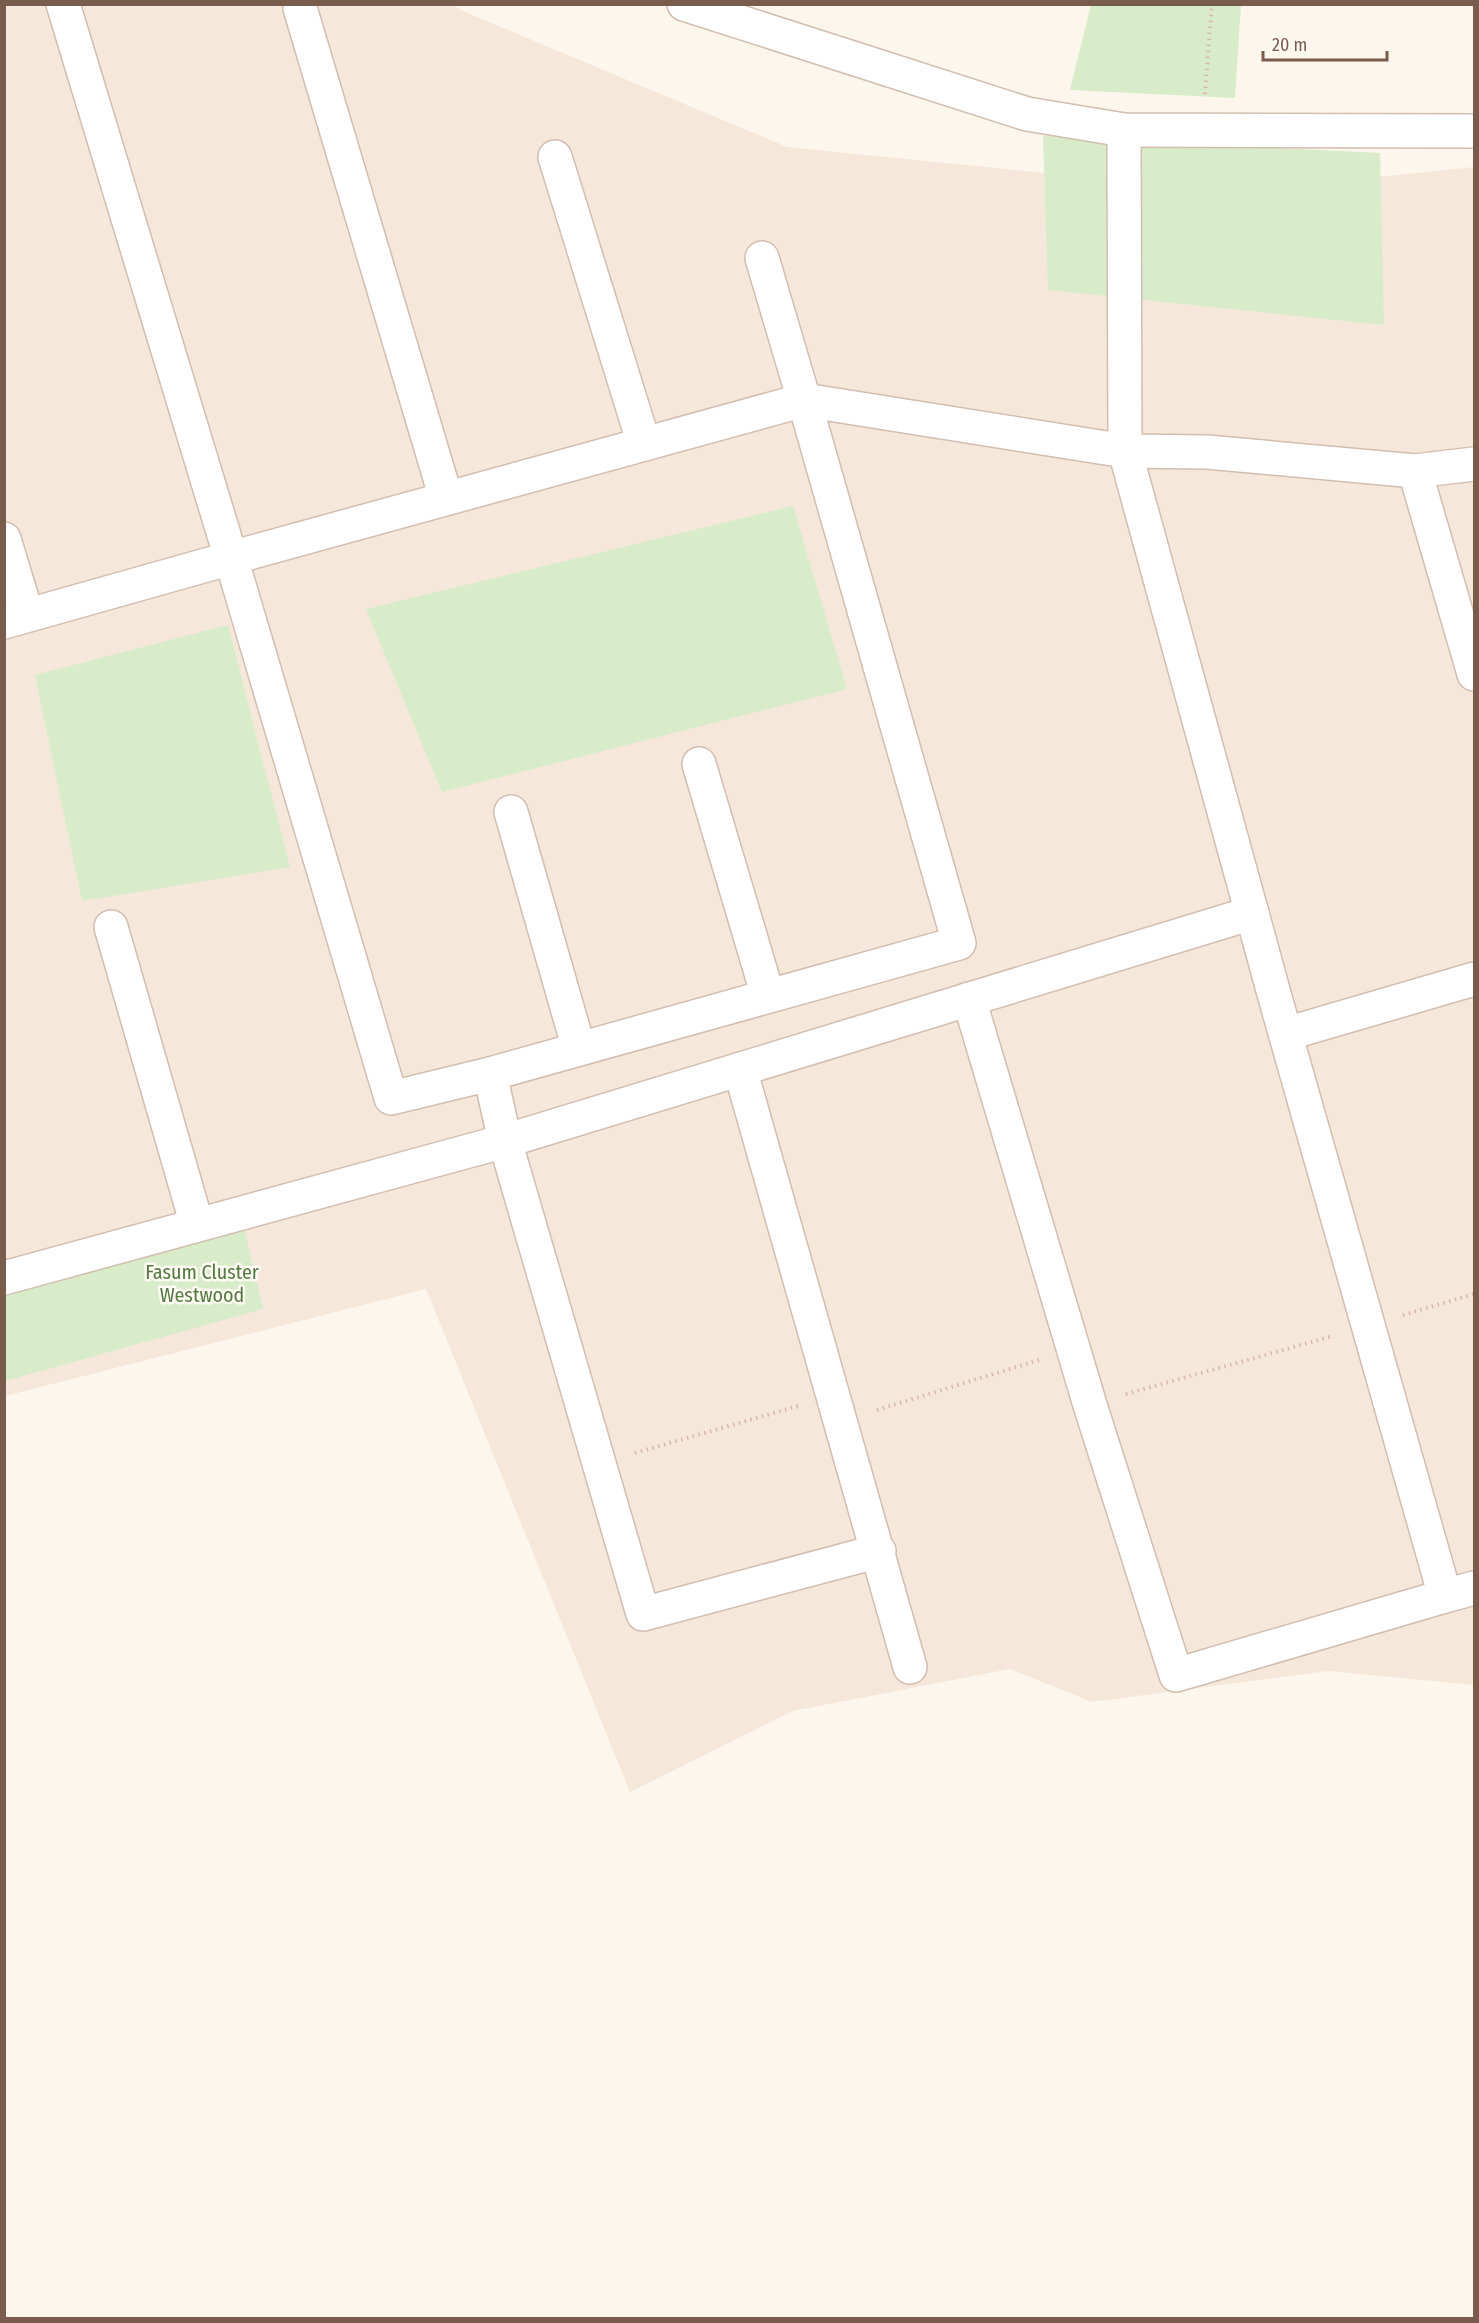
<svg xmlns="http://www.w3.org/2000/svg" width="1479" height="2323" viewBox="0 0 1479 2323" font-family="'Fira Sans Condensed',sans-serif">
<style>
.residential{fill:#f5e8da}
.green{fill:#d8ecc9}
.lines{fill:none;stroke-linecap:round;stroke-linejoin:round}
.minor-casing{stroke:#d1beb0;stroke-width:36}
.path{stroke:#d9b8a5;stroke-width:4;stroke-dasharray:1.5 4.5;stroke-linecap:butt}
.minor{stroke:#fff;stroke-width:33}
.labels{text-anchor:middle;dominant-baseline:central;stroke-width:5;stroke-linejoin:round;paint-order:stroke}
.park-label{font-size:20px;fill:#537a41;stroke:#fffaf3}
</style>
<rect width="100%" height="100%" fill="#fdf6ec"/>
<polygon class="residential" points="5,5 452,5 463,11 787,147 1235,192 1474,167 1474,1685 1328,1671 1092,1702 1010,1669 793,1711 630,1792 426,1289 5,1396"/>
<g class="green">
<polygon points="1091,5 1241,5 1235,98 1070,90"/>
<polygon points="1043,136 1380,153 1384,325 1048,290"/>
<polygon points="793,506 847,689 442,792 366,609"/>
<polygon points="228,625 290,867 82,901 35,675"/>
<polygon points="244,1228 263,1309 5,1381 4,1296"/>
</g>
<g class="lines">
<g class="minor-casing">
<g id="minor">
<polyline points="684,4 1027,114 1124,130 1474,131"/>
<polyline points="300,8 446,498"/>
<polyline points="1124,130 1125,451 1207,452 1415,471 1474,464"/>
<polyline points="555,157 644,444"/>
<polyline points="1415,471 1474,674"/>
<polyline points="4,539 27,615"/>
<polyline points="4,622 231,558 63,4"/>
<polyline points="699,764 768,996"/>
<polyline points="511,812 579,1049"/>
<polyline points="111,927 197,1225"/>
<polyline points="969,999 1090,1405 1176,1675 1445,1596"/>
<polyline points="1286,1034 1474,979"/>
<polyline points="740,1069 910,1667"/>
<polyline points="490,1074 391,1098 231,558 804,400 762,258"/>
<polyline points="4,1278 505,1141 1252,913"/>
<polyline points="879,1551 643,1614 505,1141 490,1074 959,943 804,400 1125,451 1276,1001 1445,1596 1474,1588"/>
</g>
</g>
<g class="path">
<polyline points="1205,94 1212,4"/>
<polyline points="1403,1315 1474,1294"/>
<polyline points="1126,1394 1333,1336"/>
<polyline points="877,1410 1039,1360"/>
<polyline points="635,1453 798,1406"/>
</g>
<use href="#minor" class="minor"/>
</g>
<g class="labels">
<g class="park-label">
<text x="202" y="1272">Fasum Cluster<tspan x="202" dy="23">Westwood</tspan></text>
</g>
</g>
<rect width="1479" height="2323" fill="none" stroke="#7a5c4d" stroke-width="12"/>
<path d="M1263 51v9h124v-9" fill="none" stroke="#7a5c4d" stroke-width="3"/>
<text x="1272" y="51" font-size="18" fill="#7a5c4d" stroke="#fffaf3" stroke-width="4.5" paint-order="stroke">20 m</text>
</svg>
